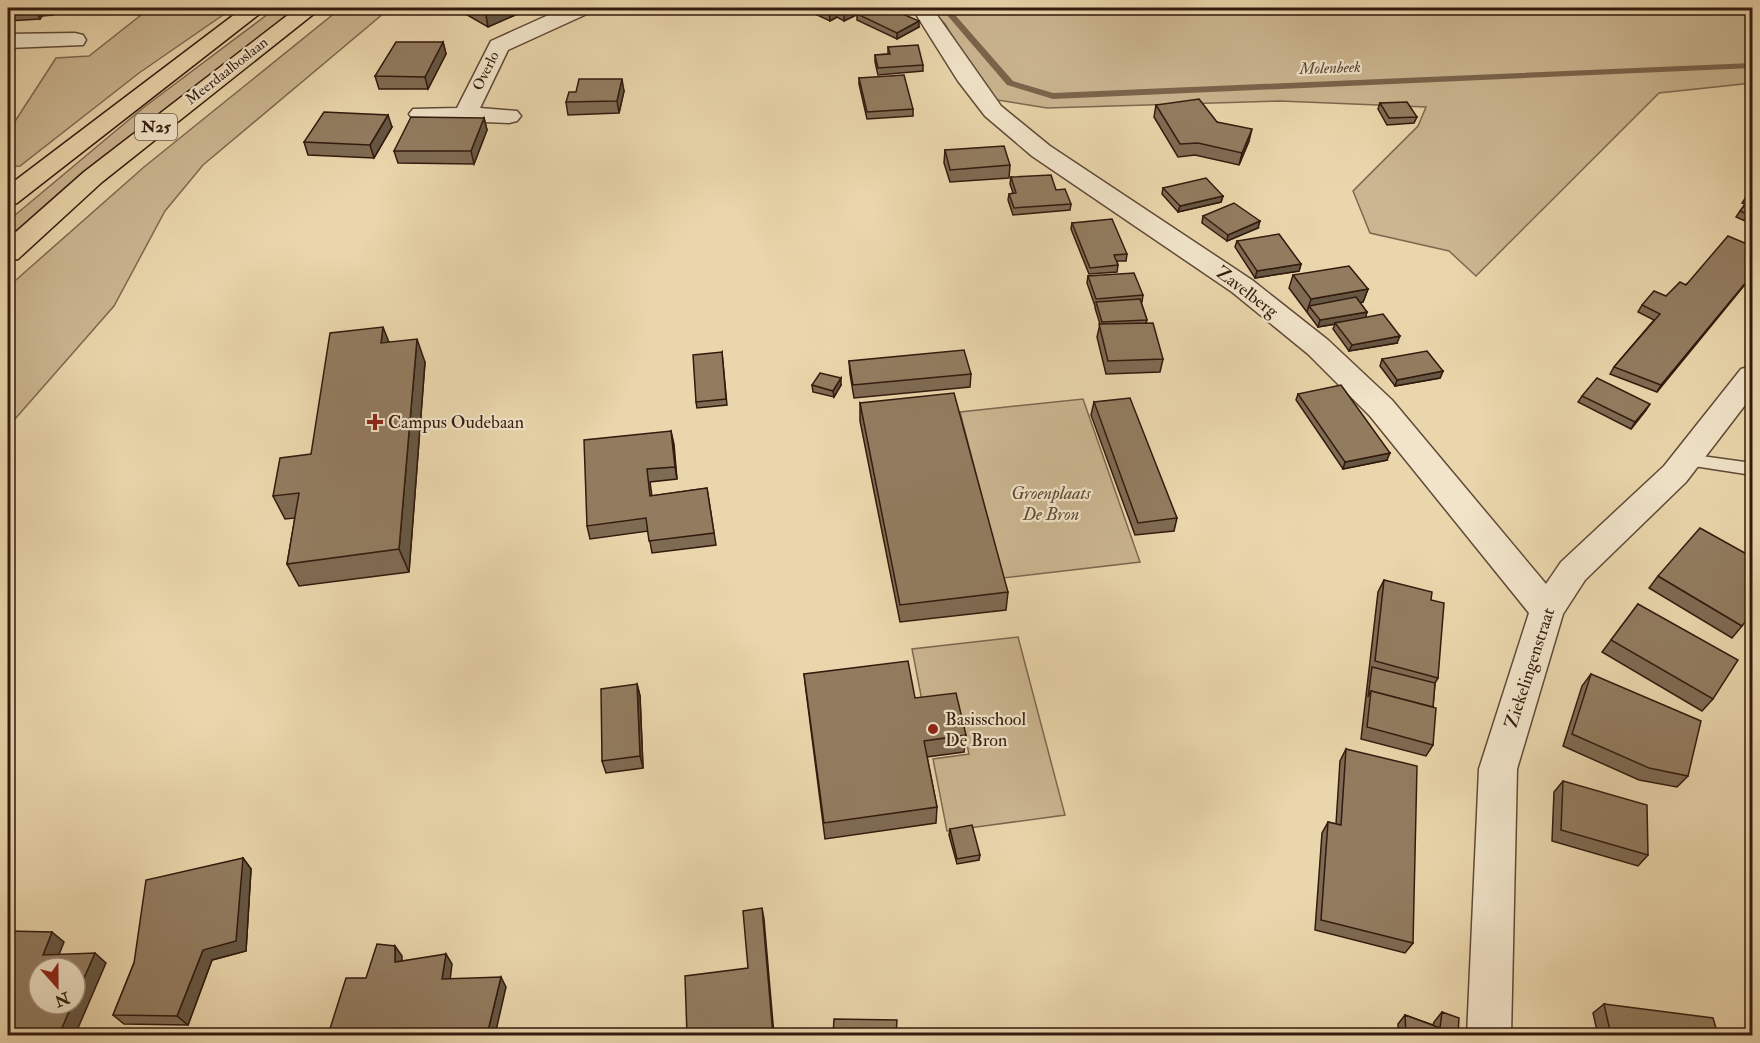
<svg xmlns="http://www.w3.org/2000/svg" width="1760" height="1043" viewBox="0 0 1760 1043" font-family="'IM FELL Double Pica',serif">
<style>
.green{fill:#cbb691;stroke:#7e6850;stroke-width:1.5}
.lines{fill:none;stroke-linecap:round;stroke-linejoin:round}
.stream{fill:#7b644c;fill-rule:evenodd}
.service-casing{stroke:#604936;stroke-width:3}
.minor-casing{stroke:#604936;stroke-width:3}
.trunk-casing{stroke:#321a0e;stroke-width:3}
.service{fill:#f1e4c9;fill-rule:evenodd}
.minor{fill:#f1e4c9;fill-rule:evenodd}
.trunk{fill:#ead6ac;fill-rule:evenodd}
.wall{fill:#7e6b53;stroke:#321a0e;stroke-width:1.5}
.shaded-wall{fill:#665743;stroke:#321a0e;stroke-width:1.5}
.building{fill:#927c60;stroke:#321a0e;stroke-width:1.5}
.poi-dot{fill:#8f2418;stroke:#f1e4c9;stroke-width:2}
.labels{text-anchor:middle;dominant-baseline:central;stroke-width:4.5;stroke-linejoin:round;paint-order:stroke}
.far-street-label{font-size:15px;fill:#321a0e;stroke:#f1e4c9}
.far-water-label{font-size:16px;font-style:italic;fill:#5c4532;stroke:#f1e4c9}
.shield{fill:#f1e4c9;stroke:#6b5746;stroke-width:1.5}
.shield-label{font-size:16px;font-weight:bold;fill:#321a0e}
.street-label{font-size:18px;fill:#321a0e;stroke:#f1e4c9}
.poi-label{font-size:18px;fill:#321a0e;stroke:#f1e4c9;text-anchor:start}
.park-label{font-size:18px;font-style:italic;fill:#604935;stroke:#f1e4c9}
</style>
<rect width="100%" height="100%" fill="#ead6ac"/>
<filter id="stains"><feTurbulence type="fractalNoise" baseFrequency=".00333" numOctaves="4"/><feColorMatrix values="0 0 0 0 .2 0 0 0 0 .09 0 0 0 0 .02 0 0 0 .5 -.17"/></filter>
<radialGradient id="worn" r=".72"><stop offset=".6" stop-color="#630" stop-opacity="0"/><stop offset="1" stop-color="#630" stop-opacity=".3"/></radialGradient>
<g class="green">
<polygon points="150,8 233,8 139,73 20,166 8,167 8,132 56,58 89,56"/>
<polygon points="276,8 298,8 163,111 8,244 8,221 143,108"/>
<polygon points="341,8 390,8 203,165 165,211 114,306 8,427 8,287 144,167"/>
<polygon points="929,8 1752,8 1752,83 1659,93 1476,276 1449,251 1370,233 1353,191 1418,126 1426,107 1280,101 1047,108 991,99 945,24"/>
<polygon points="1083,399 1140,562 1003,578 960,412"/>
<polygon points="1018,637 1065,815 947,831 933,759 969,754 958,702 923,706 912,649"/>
</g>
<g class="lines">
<polygon class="stream" points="941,8 949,8 1013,81 1053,93 1752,63 1752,68 1053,99 1007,85"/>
<g class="service-casing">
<polygon id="service" points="1687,454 1752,463 1752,475 1681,464 1678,460"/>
</g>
<g class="minor-casing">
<g id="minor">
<polygon points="564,8 592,8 589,13 508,50 480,108 517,111 521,116 517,121 509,123 413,119 409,114 413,109 457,108 491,41"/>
<polygon points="912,8 932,8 1001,106 1050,146 1252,280 1328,340 1392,400 1546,584 1561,562 1664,466 1741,369 1752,366 1752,396 1686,482 1585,580 1563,614 1517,769 1511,1036 1467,1036 1479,769 1529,613 1370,416 1308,354 1232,292 1032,156 985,116 958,81"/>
<polygon points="75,33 83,35 86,40 83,45 8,48 8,34"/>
</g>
</g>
<g class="trunk-casing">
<g id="trunk">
<polygon points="243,8 267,8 17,203 8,206 8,186"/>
<polygon points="297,8 321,8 102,182 18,259 8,261 8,239 84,172"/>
</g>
</g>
<use href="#service" class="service"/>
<use href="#minor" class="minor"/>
<use href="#trunk" class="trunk"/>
</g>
<g class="wall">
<polygon points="8,8 58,8 53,15 42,16 40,19 8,21"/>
<polygon points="455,8 521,8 522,12 488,27"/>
<polygon points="814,8 889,8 919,27 897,39 857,20 857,14 844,21 837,17 830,21 815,14"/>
<polygon points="443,42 446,54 428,89 379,89 375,76"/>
<polygon points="888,47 923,65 923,71 878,75 875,62 875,55 888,54"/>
<polygon points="859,78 913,109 913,116 867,119 859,84"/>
<polygon points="624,91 619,113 568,115 566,102"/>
<polygon points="1380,103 1417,117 1414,123 1387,125 1378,109"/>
<polygon points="1156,105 1217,122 1249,141 1239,165 1195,155 1178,157 1154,117"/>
<polygon points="484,118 487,130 474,164 398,163 394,151"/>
<polygon points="392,127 374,158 308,155 304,142"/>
<polygon points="945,150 1010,165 1009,178 950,182 944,163"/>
<polygon points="1011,177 1056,190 1071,204 1070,210 1013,215 1008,200 1009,194 1013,193 1010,184"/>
<polygon points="1163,188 1223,196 1221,202 1178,212 1162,194"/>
<polygon points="1752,188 1752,224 1736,217 1745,204 1742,203"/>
<polygon points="1203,216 1258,228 1227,241 1202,223"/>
<polygon points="1072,223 1127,254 1126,261 1117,261 1118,265 1117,272 1089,274 1071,229"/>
<polygon points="1237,241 1301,264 1299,271 1255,278 1235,247"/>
<polygon points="1752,246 1657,392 1610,374 1614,367 1654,320 1638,312 1642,305 1666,296"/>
<polygon points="1293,275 1368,289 1363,302 1360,303 1367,312 1365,317 1397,343 1349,351 1333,329 1335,324 1318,327 1289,288"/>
<polygon points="1088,276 1143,295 1142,302 1141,302 1147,320 1146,323 1163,359 1160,372 1106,374 1097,337 1100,324 1095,308 1095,306 1087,283"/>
<polygon points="389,342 425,362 409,572 299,586 287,564 295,518 285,519 273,496 311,454"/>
<polygon points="722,352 727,405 697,408 696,402"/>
<polygon points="1382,359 1443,371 1440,378 1395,386 1380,366"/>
<polygon points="849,361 971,374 970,387 854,398 850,374"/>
<polygon points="812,385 841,385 834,397 813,392"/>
<polygon points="1298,394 1387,460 1343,469 1296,400"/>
<polygon points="1582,396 1646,410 1631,429 1578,402"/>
<polygon points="1094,402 1177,518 1174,531 1135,535 1091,415"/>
<polygon points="860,403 1008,592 1006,610 900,622 860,421"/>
<polygon points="671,431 677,479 650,482 652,496 707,488 716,545 652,553 648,531 590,539 587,526"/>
<polygon points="1658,576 1742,626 1732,638 1649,588"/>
<polygon points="1384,580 1431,600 1438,678 1435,683 1433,707 1433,745 1426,756 1361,739 1378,592"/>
<polygon points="1638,604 1713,699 1702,711 1602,652"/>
<polygon points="804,674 915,698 966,735 964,752 927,757 937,807 936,823 825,839 806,691"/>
<polygon points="1591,674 1688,776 1677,787 1639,780 1563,746 1582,686"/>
<polygon points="637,684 640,696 643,768 606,773 602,761"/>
<polygon points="1346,749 1413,943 1405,953 1315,930 1322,833 1328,822 1336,824 1340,761"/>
<polygon points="1563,781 1648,855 1638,866 1552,841 1554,792"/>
<polygon points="950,829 980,855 979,860 957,864 949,835"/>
<polygon points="243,858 251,869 246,951 212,960 188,1025 124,1024 113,1015 134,963"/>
<polygon points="1604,1004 1718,1035 1598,1035 1593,1013"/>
<polygon points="1442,1012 1458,1035 1398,1035 1398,1024 1405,1015 1433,1025 1434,1022"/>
<polygon points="1337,1029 1366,1035 1332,1035"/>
</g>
<g class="shaded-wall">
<polygon points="51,8 58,8 53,15 50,9"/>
<polygon points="502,8 521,8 522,12 488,27 486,15"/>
<polygon points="832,8 836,8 837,17 830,21 829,9"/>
<polygon points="847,8 871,8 844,21 844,9"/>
<polygon points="39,10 42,16 40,19 37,13"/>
<polygon points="919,21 919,27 897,39 897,33"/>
<polygon points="443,42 446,54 428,89 425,77"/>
<polygon points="622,79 624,91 619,113 617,101"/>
<polygon points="388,115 392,127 374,158 370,145"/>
<polygon points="484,118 487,130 474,164 471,151"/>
<polygon points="1252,129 1249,141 1239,165 1242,153"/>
<polygon points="1223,196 1221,202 1178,212 1180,206"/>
<polygon points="1260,221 1258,228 1227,241 1228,235"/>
<polygon points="1301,264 1299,271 1255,278 1257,271"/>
<polygon points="1752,275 1752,276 1657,392 1661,385"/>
<polygon points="1368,289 1363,302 1313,311 1309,306 1307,312 1311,299"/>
<polygon points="1367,312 1365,319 1335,323 1335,324 1318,327 1320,320"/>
<polygon points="383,327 392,350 381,343"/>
<polygon points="1400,336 1397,343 1349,351 1352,345"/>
<polygon points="417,339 425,362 409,572 399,549"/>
<polygon points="1443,371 1440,378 1395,386 1397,380"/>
<polygon points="841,378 841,385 834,397 833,391"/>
<polygon points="1650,404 1646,410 1631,429 1635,422"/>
<polygon points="671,431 674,444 677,479 675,467"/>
<polygon points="1390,453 1387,460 1343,469 1345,462"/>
<polygon points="637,684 640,696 643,768 640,756"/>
<polygon points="243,858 251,869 246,951 212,960 188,1025 177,1016 203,950"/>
<polygon points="762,908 764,919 774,1035 773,1035"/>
<polygon points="52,932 64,942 55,965 43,955"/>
<polygon points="395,946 402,956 402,972 395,962"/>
<polygon points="95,953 106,963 75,1035 59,1035 72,1004 75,1004 75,998"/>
<polygon points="446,954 452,964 449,989 442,979"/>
<polygon points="501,977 506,987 495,1035 487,1035"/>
</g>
<g class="building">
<polygon points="8,8 51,8 50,9 39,10 37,13 8,15"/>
<polygon points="473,8 502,8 486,15"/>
<polygon points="867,8 889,8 919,21 897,33 857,14"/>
<polygon points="396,42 443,42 425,77 375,76"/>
<polygon points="918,45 923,65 878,68 875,55 890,54 888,47"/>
<polygon points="904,75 913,109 867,112 859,78"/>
<polygon points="579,79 622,79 617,101 566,102 569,92 576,92"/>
<polygon points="1199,99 1217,122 1252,129 1242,153 1198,143 1180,144 1156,105"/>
<polygon points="1407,102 1417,117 1389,118 1380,103"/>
<polygon points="324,112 388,115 370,145 304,142"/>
<polygon points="411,117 484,118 471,151 394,151"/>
<polygon points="1004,146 1010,165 950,170 945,150"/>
<polygon points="1051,175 1056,190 1065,189 1071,204 1014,208 1009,194 1016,193 1011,177"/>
<polygon points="1206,178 1223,196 1180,206 1163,188"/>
<polygon points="1752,188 1752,216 1740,211 1751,198 1746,196"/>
<polygon points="1234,203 1260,221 1228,235 1203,216"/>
<polygon points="1112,219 1127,254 1114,255 1118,265 1090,268 1072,223"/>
<polygon points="1279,234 1301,264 1257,271 1237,241"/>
<polygon points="1728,236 1752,246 1752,275 1661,385 1614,367 1660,314 1642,305 1654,291 1666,296 1680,282 1686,285"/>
<polygon points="1349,266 1368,289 1311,299 1293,275"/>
<polygon points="1134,273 1143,295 1096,299 1088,276"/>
<polygon points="1356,297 1367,312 1320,320 1309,306"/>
<polygon points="1140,299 1147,320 1102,322 1096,302"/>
<polygon points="1383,314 1400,336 1352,345 1335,323"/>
<polygon points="1153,323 1163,359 1108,361 1099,324"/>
<polygon points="383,327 381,343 417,339 399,549 287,564 299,493 273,496 280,458 311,454 330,333"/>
<polygon points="964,350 971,374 853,385 849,361"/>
<polygon points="1427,351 1443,371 1397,380 1382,359"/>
<polygon points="722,352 726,399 696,402 693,355"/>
<polygon points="820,373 841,378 833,391 812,385"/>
<polygon points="1597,378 1650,404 1635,422 1582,396"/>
<polygon points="1341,385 1390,453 1345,462 1298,394"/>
<polygon points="954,393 1008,592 900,605 860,403"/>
<polygon points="1130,398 1177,518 1138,523 1094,402"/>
<polygon points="671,431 675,467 647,469 650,496 707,488 714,533 649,541 646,518 587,526 584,440"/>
<polygon points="1700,528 1752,557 1752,613 1742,626 1658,576"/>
<polygon points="1384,580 1432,592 1431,600 1444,603 1438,678 1375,661"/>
<polygon points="1638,604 1738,660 1713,699 1611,640"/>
<polygon points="908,661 915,698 956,693 966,735 924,741 937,807 824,823 804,674"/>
<polygon points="1372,667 1435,683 1433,707 1371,691 1368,697"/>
<polygon points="1591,674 1701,721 1688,776 1649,768 1572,734"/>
<polygon points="637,684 640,756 602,761 601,689"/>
<polygon points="1371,691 1436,708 1433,745 1367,727"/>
<polygon points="1346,749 1417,766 1413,943 1321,920 1328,822 1341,825"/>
<polygon points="1563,781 1647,805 1648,855 1561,830"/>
<polygon points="972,825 980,855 957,859 950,829"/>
<polygon points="243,858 236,941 203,950 177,1016 113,1015 134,963 146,880"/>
<polygon points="762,908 773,1035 687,1035 685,976 748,968 743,911"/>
<polygon points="8,931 52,932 43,955 95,953 75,998 75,968 39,968 39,1004 72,1004 59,1035 8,1035"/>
<polygon points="377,944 395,946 395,962 446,954 442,979 501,977 487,1035 328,1035 346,978 366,978"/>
<polygon points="1604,1004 1713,1018 1718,1035 1611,1035"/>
<polygon points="1442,1012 1459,1018 1458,1035 1406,1035 1405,1015 1440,1028"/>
<polygon points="834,1019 897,1020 896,1035 833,1035"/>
<polygon points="628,1029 628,1035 559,1035"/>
<polygon points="1337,1029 1366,1035 1337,1035"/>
</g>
<g class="poi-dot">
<path d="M372 413h6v6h6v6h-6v6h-6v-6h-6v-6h6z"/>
<circle cx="933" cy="729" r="6"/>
</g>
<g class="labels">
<g class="far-street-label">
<text transform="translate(227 71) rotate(-38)">Meerdaalboslaan</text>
<text transform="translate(486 71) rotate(-64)">Overlo</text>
</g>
<g class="far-water-label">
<text transform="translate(1330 68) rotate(-2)">Molenbeek</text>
</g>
<rect class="shield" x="135" y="114" width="42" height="26" rx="4.5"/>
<g class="shield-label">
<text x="156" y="127">N25</text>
</g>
<g class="street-label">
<text transform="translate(1247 292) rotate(37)">Zavelberg</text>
<text transform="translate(1530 668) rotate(-72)">Ziekelingenstraat</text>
</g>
<g class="poi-label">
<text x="388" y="422">Campus Oudebaan</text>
<text x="945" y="719">Basisschool<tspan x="945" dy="21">De Bron</tspan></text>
</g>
<g class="park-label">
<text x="1051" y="493">Groenplaats<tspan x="1051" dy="21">De Bron</tspan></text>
</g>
</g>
<rect width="1760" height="1043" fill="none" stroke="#ead6ac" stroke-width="30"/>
<rect x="9" y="9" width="1742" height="1025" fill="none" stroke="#321a0e" stroke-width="3"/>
<rect x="15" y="15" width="1730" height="1013" fill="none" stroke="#321a0e" stroke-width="1.5"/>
<g transform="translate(57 986) rotate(159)"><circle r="28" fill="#f1e4c9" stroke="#a5937e" stroke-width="1.5"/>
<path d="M0-4.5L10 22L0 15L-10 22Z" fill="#8f2418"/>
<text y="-9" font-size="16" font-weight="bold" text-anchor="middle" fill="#321a0e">N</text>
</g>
<rect width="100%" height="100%" filter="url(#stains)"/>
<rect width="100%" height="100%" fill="url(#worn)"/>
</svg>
